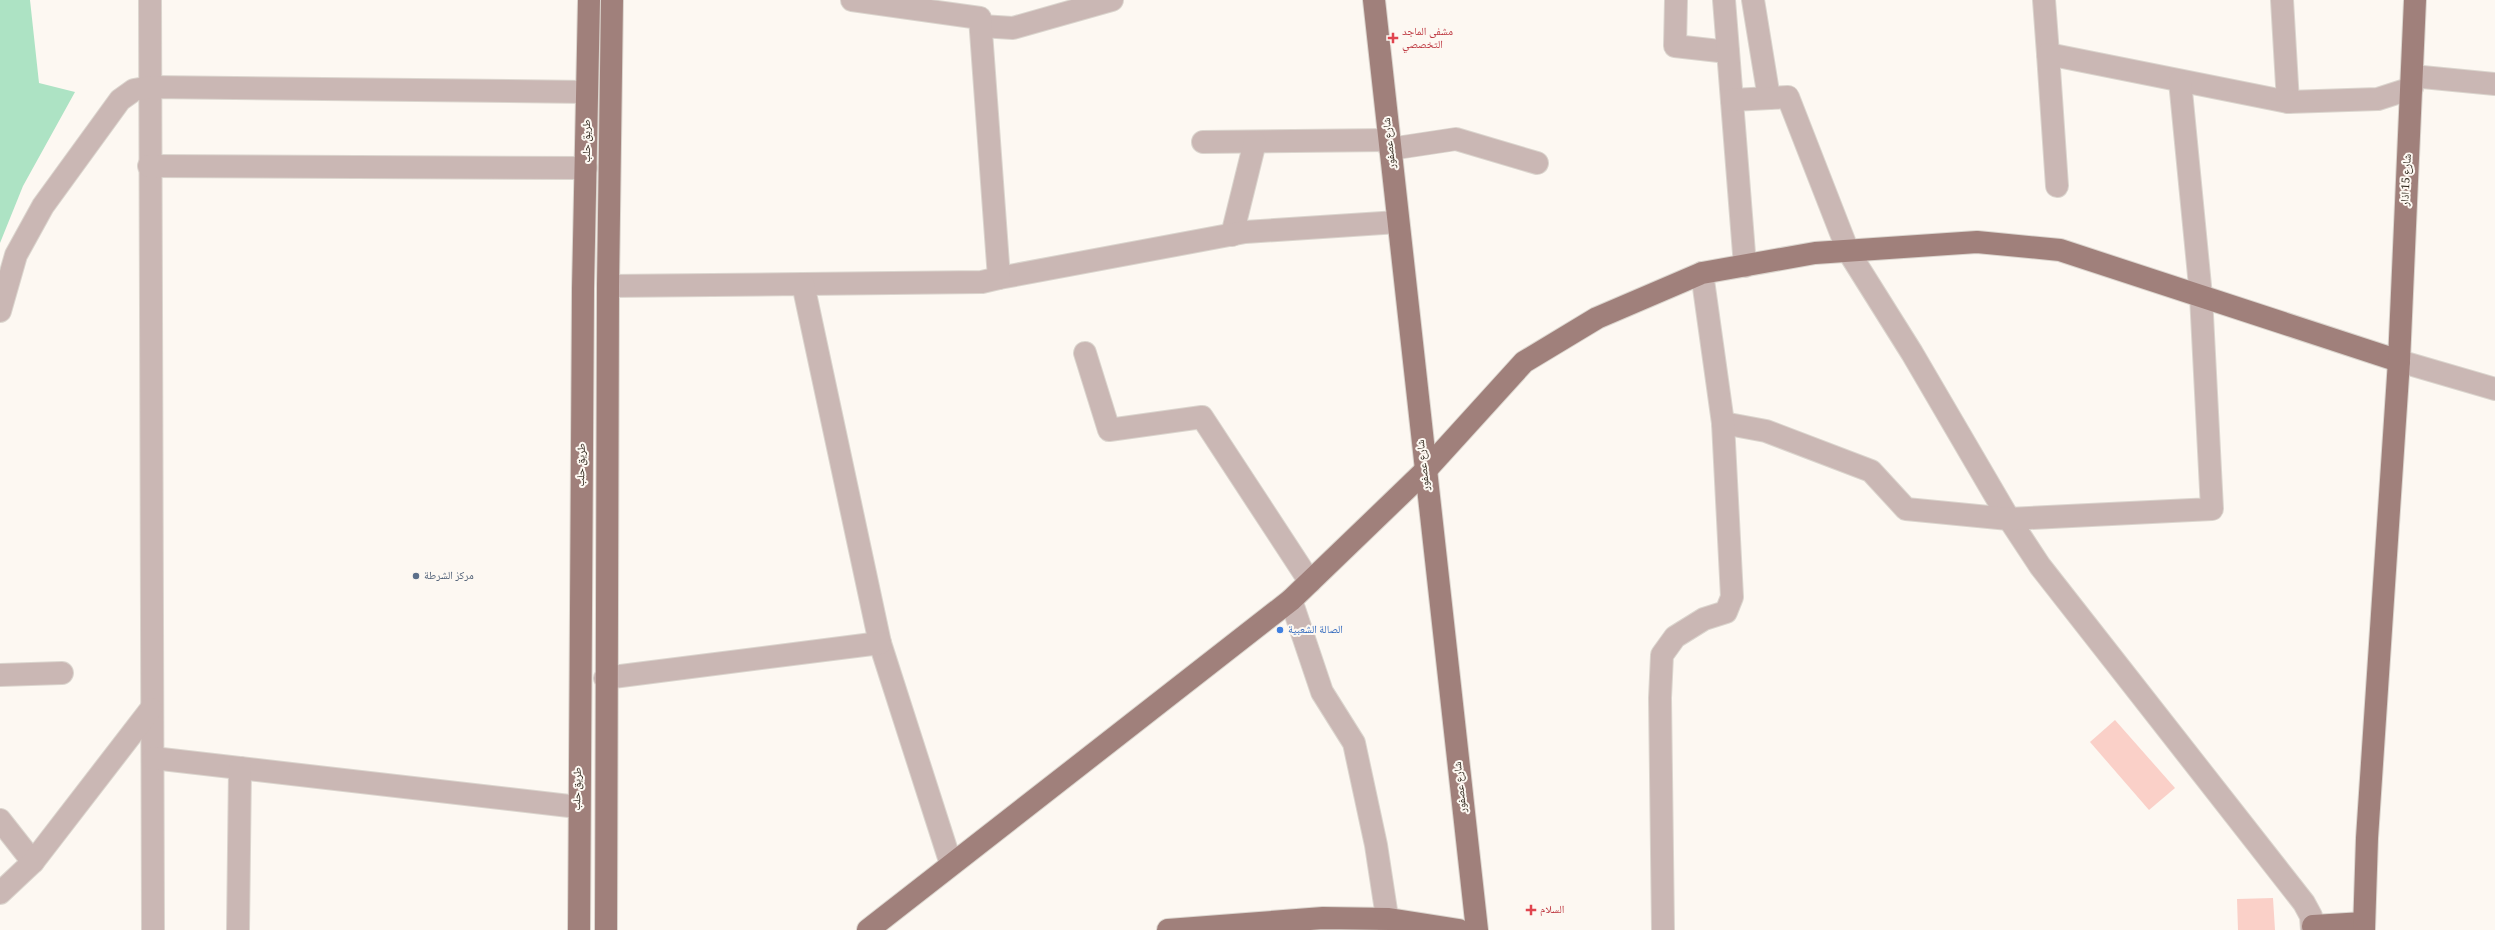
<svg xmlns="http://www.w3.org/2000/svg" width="2495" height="930" viewBox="0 0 2495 930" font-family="Georgia,'Noto Naskh Arabic',serif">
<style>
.green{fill:#ade3c4}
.building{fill:#fad0c8}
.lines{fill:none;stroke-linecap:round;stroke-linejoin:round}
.minor-casing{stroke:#dbd5ce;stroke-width:24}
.major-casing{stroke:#dbd5ce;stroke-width:24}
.minor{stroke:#cab7b4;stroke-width:22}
.major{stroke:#a0807b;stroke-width:22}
.health-dot{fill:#e0444e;stroke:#fdf8f2;stroke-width:1.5}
.service-dot{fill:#5c6f8a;stroke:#fdf8f2;stroke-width:1.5}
.shop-dot{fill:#3f7fe0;stroke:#fdf8f2;stroke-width:1.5}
.labels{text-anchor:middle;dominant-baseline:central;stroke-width:4;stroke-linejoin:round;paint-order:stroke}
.health-label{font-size:11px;fill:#be3a42;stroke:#fdf8f2;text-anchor:start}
.street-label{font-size:11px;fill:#281f14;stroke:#fdf8f2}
.service-label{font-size:11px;fill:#4e5e75;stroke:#fdf8f2;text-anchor:start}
.shop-label{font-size:11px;fill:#366cbe;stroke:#fdf8f2;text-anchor:start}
</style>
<rect width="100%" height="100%" fill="#fdf8f2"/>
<polygon class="green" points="0,0 30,0 39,83 75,92 23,186 0,243"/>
<g class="building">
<polygon points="2115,720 2175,788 2149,810 2090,742"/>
<polygon points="2273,898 2275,930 2238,930 2237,899"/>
</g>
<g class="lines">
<g class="minor-casing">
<g id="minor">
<polyline points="150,0 153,930"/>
<polyline points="1676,0 1675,46 1728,52"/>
<polyline points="1724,0 1745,266"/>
<polyline points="1753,0 1769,98"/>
<polyline points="2044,0 2048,54"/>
<polyline points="2282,0 2288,102"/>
<polyline points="981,26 1013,28 1112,0"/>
<polyline points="2412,76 2495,84"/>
<polyline points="1732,100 1788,97 1848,251 1912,353 2009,519 2040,566 2304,903 2311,916 2312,930"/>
<polyline points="1203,142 1389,140"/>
<polyline points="1390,149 1456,139 1537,163"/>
<polyline points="149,166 586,168"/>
<polyline points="2057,186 2048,54 2288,102 2378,99 2412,88"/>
<polyline points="1232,235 1255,142"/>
<polyline points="999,278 1245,232 1398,222"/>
<polyline points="803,284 982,282 999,278 980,18 852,0"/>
<polyline points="608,286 803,284 880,643 951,864"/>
<polyline points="0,311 16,255 43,206 120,100 134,90 151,87 587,92"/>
<polyline points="1085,353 1109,430 1202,417 1310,582"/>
<polyline points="2399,361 2495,389"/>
<polyline points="1723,423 1766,431 1871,471 1906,509 2009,519 2212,509 2201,296 2180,81"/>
<polyline points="1291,600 1322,692 1354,743 1376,845 1389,930"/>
<polyline points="0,675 62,673"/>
<polyline points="605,678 880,643"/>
<polyline points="153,758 578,807"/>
<polyline points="0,820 33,862"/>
<polyline points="0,893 33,862 151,709"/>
<polyline points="238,930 240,768"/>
<polyline points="1663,930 1660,698 1662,655 1675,637 1704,619 1726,612 1732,597 1723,423 1702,273"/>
</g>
</g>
<g class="major-casing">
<g id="major">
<polyline points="1374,0 1477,930"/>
<polyline points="2313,926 2364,923"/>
<polyline points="579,930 583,289 589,0"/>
<polyline points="606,930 608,286 612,0"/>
<polyline points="868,930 1291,600 1425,471 1524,362 1597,318 1702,273 1815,253 1977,242 2060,250 2399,361"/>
<polyline points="1168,930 1323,918 1389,919 1459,930"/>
<polyline points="2364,930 2367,838 2399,361 2415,0"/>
</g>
</g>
<use href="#minor" class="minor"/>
<use href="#major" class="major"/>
</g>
<g class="health-dot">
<path d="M1391 32h4v4h4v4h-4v4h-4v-4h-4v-4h4z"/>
<path d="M1529 904h4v4h4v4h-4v4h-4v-4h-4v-4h4z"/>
</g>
<circle class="service-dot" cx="416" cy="576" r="4"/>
<circle class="shop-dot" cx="1280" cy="630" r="4"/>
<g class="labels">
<g class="health-label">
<text x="1402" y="32">مشفى الماجد<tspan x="1402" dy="13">التخصصي</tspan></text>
<text x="1540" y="910">السلام</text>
</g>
<g class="street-label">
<text transform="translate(587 141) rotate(-90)">طريق حلب</text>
<text transform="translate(1390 143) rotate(-96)">شارع عصفور</text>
<text transform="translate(2407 180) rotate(-87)">شارع 15 اذار</text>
<text transform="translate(582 465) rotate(-89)">طريق حلب</text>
<text transform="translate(1424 465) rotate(-96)">شارع عصفور</text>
<text transform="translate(1461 787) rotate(-96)">شارع عصفور</text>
<text transform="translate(578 789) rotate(-89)">طريق حلب</text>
</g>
<g class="service-label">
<text x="424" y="576">مركز الشرطة</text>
</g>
<g class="shop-label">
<text x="1288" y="630">الصالة الشعبية</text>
</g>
</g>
</svg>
